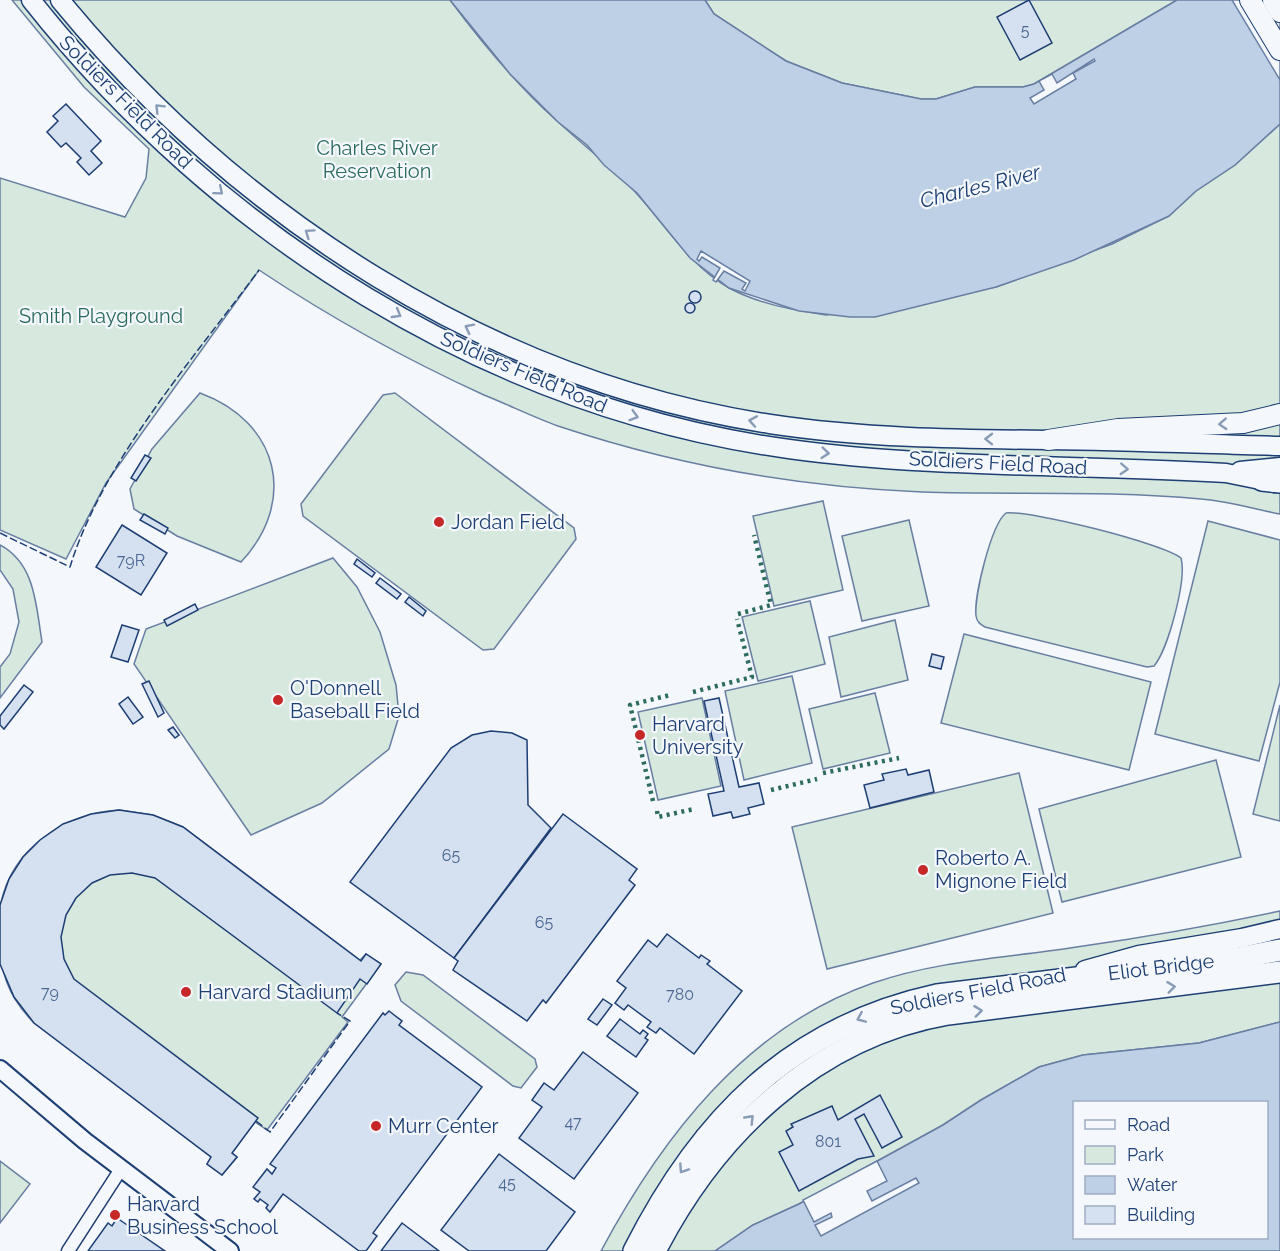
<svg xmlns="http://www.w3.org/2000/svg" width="1280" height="1251" viewBox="0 0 1280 1251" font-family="Raleway,sans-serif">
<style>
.green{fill:#d7e8df;stroke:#687fa3;stroke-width:1.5}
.water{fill:#bed0e5;stroke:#687fa3;stroke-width:1.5;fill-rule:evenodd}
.pier{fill:#f4f7fb;stroke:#687fa3;stroke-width:1.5}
.building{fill:#d5e0f0;stroke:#1d3f73;stroke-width:1.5}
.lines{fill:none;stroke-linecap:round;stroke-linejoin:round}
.minor-casing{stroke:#1d3f73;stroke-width:15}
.secondary-casing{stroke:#1d3f73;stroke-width:20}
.primary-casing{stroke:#1d3f73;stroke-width:21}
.trunk-casing{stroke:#1d3f73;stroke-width:22}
.motorway-casing{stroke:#1d3f73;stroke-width:24}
.minor{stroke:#f4f7fb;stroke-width:12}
.secondary{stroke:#f4f7fb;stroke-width:16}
.primary{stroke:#f4f7fb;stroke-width:18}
.trunk{stroke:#f4f7fb;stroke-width:20}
.motorway{stroke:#f4f7fb;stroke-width:21}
.hedge{stroke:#2c6c60;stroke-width:4.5;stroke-dasharray:3 4.5;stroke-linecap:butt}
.fence{stroke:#1d3f73;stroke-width:1.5;stroke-dasharray:8 3;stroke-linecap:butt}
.oneway{stroke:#889bb7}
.poi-dot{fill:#c62828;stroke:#f4f7fb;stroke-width:2}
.labels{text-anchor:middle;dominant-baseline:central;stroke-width:4.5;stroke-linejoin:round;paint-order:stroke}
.number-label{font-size:16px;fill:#4b6792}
.street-label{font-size:20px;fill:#1d3f73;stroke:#f4f7fb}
.park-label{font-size:20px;fill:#2c6c60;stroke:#f4f7fb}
.poi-label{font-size:20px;fill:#1d3f73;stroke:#f4f7fb;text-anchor:start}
.water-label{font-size:21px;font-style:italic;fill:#1d3f73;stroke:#f4f7fb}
</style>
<rect width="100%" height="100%" fill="#f4f7fb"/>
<g class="green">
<path d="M12,0H450C482,43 517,85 556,120C582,144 613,168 637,194C667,227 689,265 729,288C759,304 793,310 826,315L996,287L1112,244L1169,216L1196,191L1235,165L1280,124V514C1254,509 1227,501 1201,499C1108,490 1015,495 922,492C799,487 675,465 558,426C533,417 509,405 484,395C405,359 331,318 259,270L106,483L66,559L0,530V178L125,217L146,178L149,149L84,87Z"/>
<polygon points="705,0 1177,0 1034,84 1023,87 975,87 936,99 921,99 842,83 786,61 714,14"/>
<path d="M200,393C279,422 298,501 241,562L177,536L134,509L130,489L152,449Z"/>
<polygon points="395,393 574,528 576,539 494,649 483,650 303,516 301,504 383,395"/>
<polygon points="823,501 843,590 774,606 753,516"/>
<path d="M1006,513C1030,510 1162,543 1181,558C1187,579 1168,650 1154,666L1147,667L985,627C980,624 977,622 976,616C974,596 991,525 1006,513Z"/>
<polygon points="909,520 929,606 862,621 842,536"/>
<polygon points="1208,521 1280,540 1280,682 1259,761 1155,734"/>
<path d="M0,545C36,564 36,607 42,642L0,698V667L10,654L19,622L13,589L0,570Z"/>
<polygon points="333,558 357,587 380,632 396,685 399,716 389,749 322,803 251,835 134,664 146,629"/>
<polygon points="810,601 825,664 758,681 742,617"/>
<polygon points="895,620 908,680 841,697 829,637"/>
<polygon points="964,634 1151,682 1129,770 941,723"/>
<polygon points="792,676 812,763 744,780 725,691"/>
<polygon points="875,693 890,753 823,769 809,709"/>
<polygon points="702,698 721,786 658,800 638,712"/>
<polygon points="1280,705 1280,821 1253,814"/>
<polygon points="1216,760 1241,857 1062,902 1039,809"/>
<polygon points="1019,773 1053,913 827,969 792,827"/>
<path d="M119,810L153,815L183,827L360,960L366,954L381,964L342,1017L348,1022L267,1130L255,1122L232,1153L237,1157L222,1175L207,1164L211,1157L34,1023C7,995 0,972 0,935C0,925 0,913 1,903C12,848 66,813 119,810Z"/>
<path d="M1280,911V1022L1199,1043L1083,1055L1039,1067L981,1100L943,1125L799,1204L753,1225L715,1251H601C662,1137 746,1027 873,983C937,961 1003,958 1070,948C1140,938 1210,926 1280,911Z"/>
<polygon points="406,972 423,975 535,1059 537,1067 521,1088 513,1086 401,1001 395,985"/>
<polygon points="0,1161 30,1184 0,1223"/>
</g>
<g class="water">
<polygon points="450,0 705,0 714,14 786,61 842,83 921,99 936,99 975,87 1023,87 1034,84 1177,0 1280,0 1280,124 1235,165 1196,191 1169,216 1074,260 996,287 875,317 850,317 799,311 729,288 690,258 637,193 604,165 587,145 558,122 510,74"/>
<path d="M1280,1022V1251H715L753,1225L799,1204L943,1125L981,1100L1039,1067L1083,1055L1199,1043ZM1074,1102H1266V1238H1074Z"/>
</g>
<g class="pier">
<polygon points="1232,0 1280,0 1280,80"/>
<polygon points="1094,59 1095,61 1073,73 1076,79 1034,104 1030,98 1044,90 1039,81 1052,74 1057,83"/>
<polygon points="701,251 750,281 745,291 742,289 746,283 724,271 716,282 713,280 720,268 702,257 699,261 697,259"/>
<polygon points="877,1161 887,1181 867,1191 872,1201 916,1178 919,1183 821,1236 815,1225 832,1217 831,1213 814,1222 803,1200"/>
</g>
<g class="building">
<polygon points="1029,0 1052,43 1020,60 997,17"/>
<polygon points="66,104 101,141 91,151 102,163 89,175 77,162 81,158 66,143 61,147 47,132 58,121 53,116"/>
<circle cx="695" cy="297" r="6"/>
<circle cx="690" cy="308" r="5"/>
<polygon points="145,455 151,458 136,481 131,478"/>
<polygon points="144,514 168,528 165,534 140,520"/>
<polygon points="122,525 167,553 141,595 96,567"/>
<polygon points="357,559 375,573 372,577 354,564"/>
<polygon points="380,578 401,594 397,599 376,583"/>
<polygon points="409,597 426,611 423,616 405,602"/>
<polygon points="195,604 198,610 167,626 164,620"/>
<polygon points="122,625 139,630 128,662 111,657"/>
<polygon points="932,654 944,657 941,669 929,666"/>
<polygon points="149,681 164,713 158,717 142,684"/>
<polygon points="24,685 33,692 4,729 0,725 0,716"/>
<polygon points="128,697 143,717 133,724 119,704"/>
<polygon points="719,698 739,787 759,783 764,804 748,808 750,814 733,818 731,812 713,816 708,794 724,791 704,701"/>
<polygon points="173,727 179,735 175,738 168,730"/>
<polygon points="491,731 512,733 527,740 528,805 551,828 454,958 350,882 451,748 472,735"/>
<polygon points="906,769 908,775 929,770 934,792 870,808 864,785 884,780 882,774"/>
<polygon points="119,810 153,815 183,827 361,961 366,954 381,964 367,984 360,979 337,1013 155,878 132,873 110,875 92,883 76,898 66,915 61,937 64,959 74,979 258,1118 232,1153 237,1157 222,1175 207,1164 211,1157 34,1023 14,997 0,964 0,905 9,879 23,857 40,840 63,824 91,814"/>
<polygon points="563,814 637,869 629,880 635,885 546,1003 543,1000 527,1021 453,970 458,961 454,958"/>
<polygon points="667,934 699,958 701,955 710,961 707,964 742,991 694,1054 660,1028 656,1033 647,1027 651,1022 628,1005 624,1010 615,1003 626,988 617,981 648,940 657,947"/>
<polygon points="603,999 612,1005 597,1025 588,1019"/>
<polygon points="389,1011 402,1021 399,1025 482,1087 373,1233 377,1236 366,1251 359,1251 283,1194 270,1212 266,1208 268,1205 260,1199 258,1202 254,1199 260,1192 253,1187 267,1169 272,1174 276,1168 270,1164 383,1013 385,1015"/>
<polygon points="620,1019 640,1034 643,1030 648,1034 645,1038 648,1040 636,1057 607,1036"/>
<polygon points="583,1052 638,1093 574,1179 519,1138 542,1107 532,1100 544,1083 554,1090"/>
<polygon points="880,1095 902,1137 882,1148 864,1114 855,1119 874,1156 858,1159 799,1191 779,1152 793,1145 786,1131 793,1127 791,1124 832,1106 838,1120"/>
<polygon points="499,1154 575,1212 546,1251 469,1251 441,1230"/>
<polygon points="117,1218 165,1251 88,1251 108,1223 112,1226"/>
<polygon points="402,1223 439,1251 381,1251"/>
</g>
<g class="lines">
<g class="minor-casing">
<polyline id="minor" points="68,1251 121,1169"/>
</g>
<g class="secondary-casing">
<polyline id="secondary" points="0,1069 85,1141 230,1251"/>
</g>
<g class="primary-casing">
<g id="primary">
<path d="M31,0C217,235 489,408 789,449C933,469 1081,464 1226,473L1275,483"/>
<path d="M60,0C238,217 490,381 770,424C862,438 955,439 1048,440C1126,441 1203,444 1280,446"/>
<polyline points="1240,471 1280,467"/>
<polyline points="1085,970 1139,955 1242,938 1280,929"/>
</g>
</g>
<g class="trunk-casing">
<g id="trunk">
<polyline points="1250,0 1280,50"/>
<polyline points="1273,0 1280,12"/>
<polyline points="1048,440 1118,429 1243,423 1280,414"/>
</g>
</g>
<g class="motorway-casing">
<g id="motorway">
<polyline points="1262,480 1280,482"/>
<path d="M634,1251C700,1120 790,1027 937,995L1239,958L1280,950"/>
<path d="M655,1251C715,1134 815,1037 948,1014L1280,972"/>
</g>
</g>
<use href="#minor" class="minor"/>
<use href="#secondary" class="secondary"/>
<use href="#primary" class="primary"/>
<use href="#trunk" class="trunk"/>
<use href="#motorway" class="motorway"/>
<g class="hedge">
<polyline points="738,614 771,605 754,535"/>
<polyline points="693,692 752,677 737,619"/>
<polyline points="823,773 899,758"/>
<polyline points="771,790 817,779"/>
<polyline points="653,801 630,705 670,695"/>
<polyline points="657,811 658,817 694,809"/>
</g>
<g class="fence">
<path d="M0,533L70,567C102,462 194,358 259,270"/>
<polyline points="256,1121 270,1132 350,1021 337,1013"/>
</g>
</g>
<defs><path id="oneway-chevron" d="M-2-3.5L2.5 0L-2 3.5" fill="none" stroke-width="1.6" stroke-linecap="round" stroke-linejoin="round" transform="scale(1.5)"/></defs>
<g class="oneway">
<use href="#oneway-chevron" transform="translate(159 108) rotate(-135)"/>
<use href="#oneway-chevron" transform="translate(219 191) rotate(40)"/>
<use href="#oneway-chevron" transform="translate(309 233) rotate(-145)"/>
<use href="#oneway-chevron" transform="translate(397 314) rotate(30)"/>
<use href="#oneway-chevron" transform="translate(469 328) rotate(-153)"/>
<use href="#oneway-chevron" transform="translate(634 416) rotate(16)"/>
<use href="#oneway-chevron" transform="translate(753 421) rotate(-170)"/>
<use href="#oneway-chevron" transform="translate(1223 424) rotate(177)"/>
<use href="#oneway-chevron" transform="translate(989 439) rotate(-179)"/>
<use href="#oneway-chevron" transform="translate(825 453) rotate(6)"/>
<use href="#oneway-chevron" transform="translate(1124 469) rotate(3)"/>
<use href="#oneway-chevron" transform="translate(1171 987) rotate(-7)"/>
<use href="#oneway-chevron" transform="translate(978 1011) rotate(-7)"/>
<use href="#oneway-chevron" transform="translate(861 1018) rotate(157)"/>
<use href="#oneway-chevron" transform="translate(750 1119) rotate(-46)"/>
<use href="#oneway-chevron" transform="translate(683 1169) rotate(124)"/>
</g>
<g class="poi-dot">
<circle cx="439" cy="522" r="6"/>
<circle cx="278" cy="700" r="6"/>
<circle cx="640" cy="735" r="6"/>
<circle cx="923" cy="870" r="6"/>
<circle cx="186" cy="992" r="6"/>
<circle cx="376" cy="1126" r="6"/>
<circle cx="115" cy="1215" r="6"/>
</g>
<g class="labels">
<g class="number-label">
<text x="1025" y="30">5</text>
<text x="131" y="560">79R</text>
<text x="451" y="855">65</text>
<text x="544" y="922">65</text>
<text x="50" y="992">79</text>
<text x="680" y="994">780</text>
<text x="573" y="1122">47</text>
<text x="828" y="1141">801</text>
<text x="507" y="1183">45</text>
</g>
<g class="street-label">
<text transform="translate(126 102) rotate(45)">Soldiers Field Road</text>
<text transform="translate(524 372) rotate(23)">Soldiers Field Road</text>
<text transform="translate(998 463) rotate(3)">Soldiers Field Road</text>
<text transform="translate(1161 967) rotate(-7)">Eliot Bridge</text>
<text transform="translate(978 991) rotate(-11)">Soldiers Field Road</text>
</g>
<g class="park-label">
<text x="377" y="148">Charles River<tspan x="377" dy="23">Reservation</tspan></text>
<text x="101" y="316">Smith Playground</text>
</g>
<g class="poi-label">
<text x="451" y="522">Jordan Field</text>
<text x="290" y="688">O'Donnell<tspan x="290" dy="23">Baseball Field</tspan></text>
<text x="652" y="724">Harvard<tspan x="652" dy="23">University</tspan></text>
<text x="935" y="858">Roberto A.<tspan x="935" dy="23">Mignone Field</tspan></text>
<text x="198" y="992">Harvard Stadium</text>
<text x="388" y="1126">Murr Center</text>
<text x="127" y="1204">Harvard<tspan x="127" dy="23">Business School</tspan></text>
</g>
<g class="water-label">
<text transform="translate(980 186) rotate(-14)">Charles River</text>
</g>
</g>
<rect x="1073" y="1101" width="195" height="138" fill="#f4f7fb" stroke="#9eadc5" stroke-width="1.5"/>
<rect x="1085" y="1120" width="30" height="9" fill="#f4f7fb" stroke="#9eadc5" stroke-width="1.5"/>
<text x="1127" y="1131" font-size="18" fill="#1d3f73">Road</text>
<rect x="1085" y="1146" width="30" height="18" fill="#d7e8df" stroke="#9eadc5" stroke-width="1.5"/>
<text x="1127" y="1161" font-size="18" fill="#1d3f73">Park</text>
<rect x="1085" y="1176" width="30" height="18" fill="#bed0e5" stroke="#9eadc5" stroke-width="1.5"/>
<text x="1127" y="1191" font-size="18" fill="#1d3f73">Water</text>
<rect x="1085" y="1206" width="30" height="18" fill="#d5e0f0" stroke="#9eadc5" stroke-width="1.5"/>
<text x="1127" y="1221" font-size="18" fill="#1d3f73">Building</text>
</svg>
